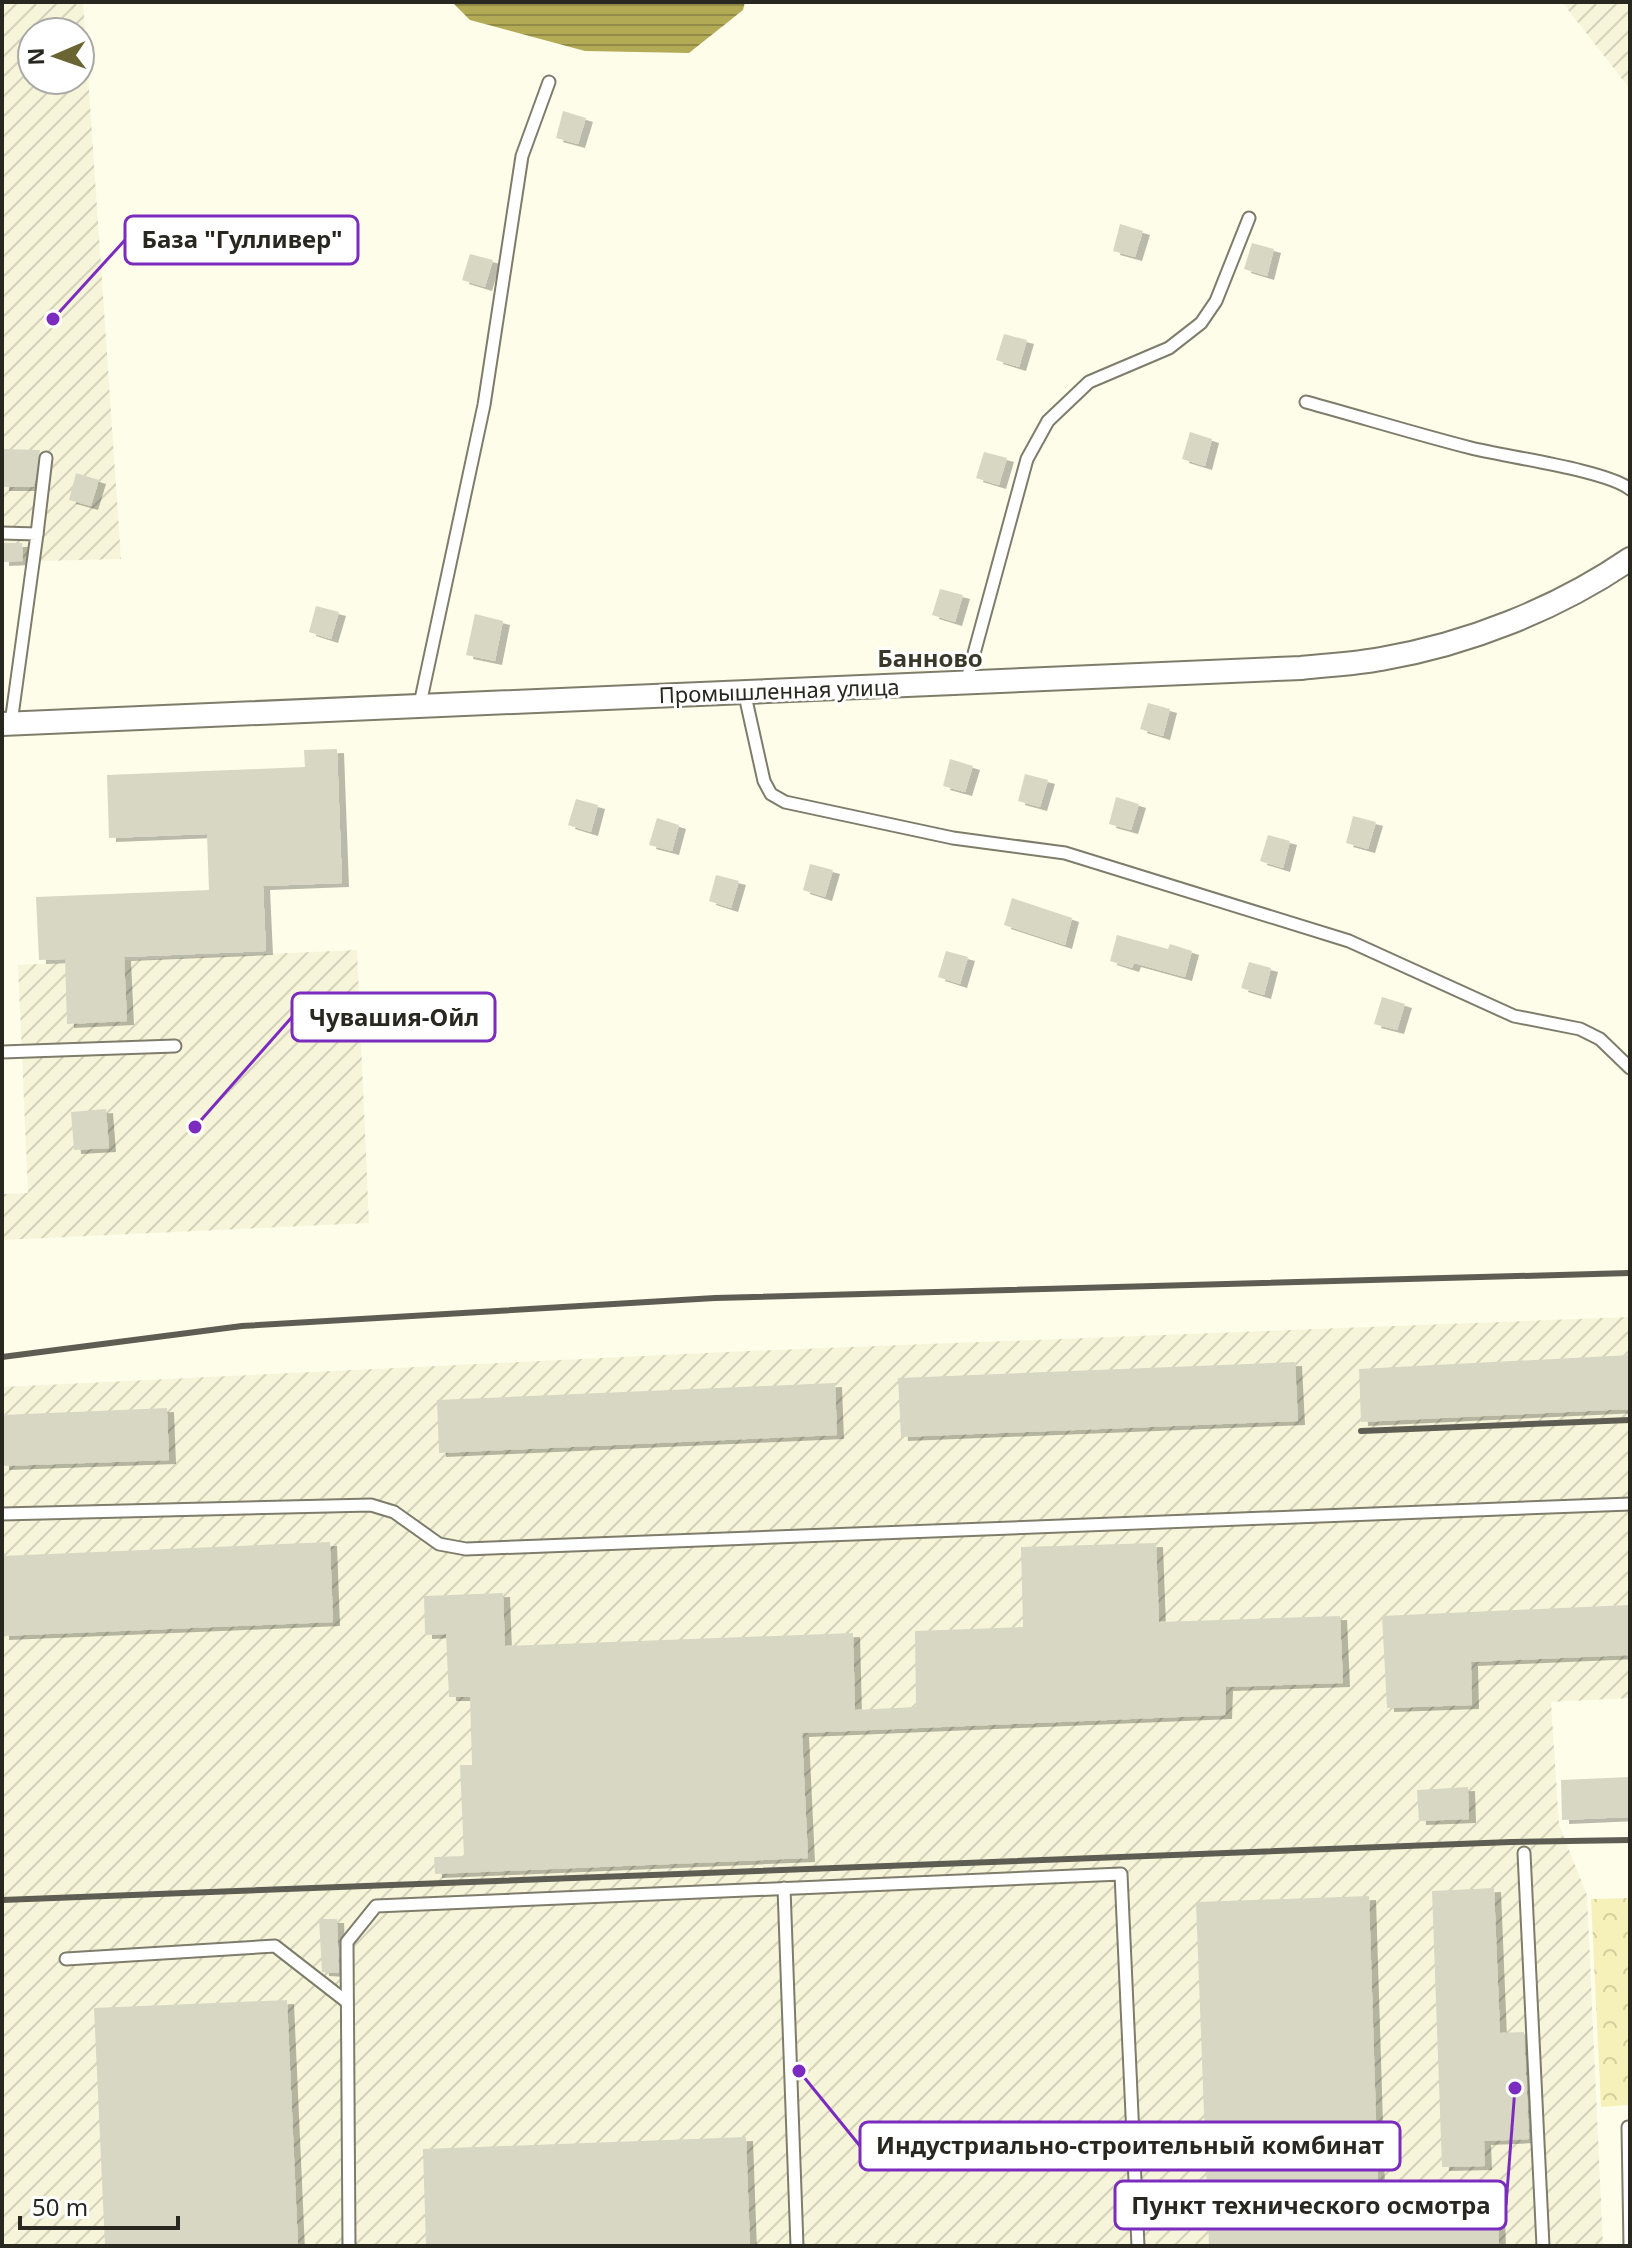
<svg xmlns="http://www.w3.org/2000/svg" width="1632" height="2248" viewBox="0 0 1632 2248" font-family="'Noto Sans',sans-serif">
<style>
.industrial{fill:url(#industrial-furrows);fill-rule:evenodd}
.forest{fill:url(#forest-crowns)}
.water{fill:url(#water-rules)}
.building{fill:#d8d7c3;filter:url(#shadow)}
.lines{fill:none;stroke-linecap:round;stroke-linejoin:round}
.service-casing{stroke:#7e7c6b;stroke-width:15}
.minor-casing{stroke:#7e7c6b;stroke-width:26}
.service{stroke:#fff;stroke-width:11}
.minor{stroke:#fff;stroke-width:22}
.rail{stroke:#5e5d53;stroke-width:6}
.labels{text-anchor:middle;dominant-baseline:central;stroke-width:6;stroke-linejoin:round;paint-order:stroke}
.street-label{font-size:22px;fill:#282720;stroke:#fff}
.neighbourhood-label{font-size:24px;font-weight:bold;fill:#3a3829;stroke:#fff}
.leader{fill:none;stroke:#7b2cbf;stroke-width:3}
.callout-dot{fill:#7b2cbf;stroke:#fff;stroke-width:3}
.callout{fill:#fff;stroke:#7b2cbf;stroke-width:3}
.callout-label{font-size:24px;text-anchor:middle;font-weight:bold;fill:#282720}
</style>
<defs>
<pattern id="industrial-furrows" width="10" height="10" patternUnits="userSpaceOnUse" patternTransform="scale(2)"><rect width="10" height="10" fill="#f7f5d9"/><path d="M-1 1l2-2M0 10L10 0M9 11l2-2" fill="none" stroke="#d4d2ba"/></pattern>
<pattern id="forest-crowns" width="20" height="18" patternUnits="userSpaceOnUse" patternTransform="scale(2)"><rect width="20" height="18" fill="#f6f1b9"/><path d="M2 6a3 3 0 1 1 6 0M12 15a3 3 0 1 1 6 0" fill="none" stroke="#d3cf9f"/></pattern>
<pattern id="water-rules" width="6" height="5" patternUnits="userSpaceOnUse" patternTransform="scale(2)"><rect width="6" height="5" fill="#b3aa56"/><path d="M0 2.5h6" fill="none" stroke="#928a47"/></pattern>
<filter id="shadow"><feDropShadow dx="7" dy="4" stdDeviation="0" flood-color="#0004"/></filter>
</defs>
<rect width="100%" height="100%" fill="#fefde9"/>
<g class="industrial">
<path d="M2,2H83L121,559L2,562ZM32,32H80V80H32Z"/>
<polygon points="1562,2 1630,2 1630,89"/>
<polygon points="357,950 369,1223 2,1240 2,1194 28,1193 18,965"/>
<polygon points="1630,1317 1630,1698 1551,1702 1559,1825 1587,1895 1603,2246 2,2246 2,1387 747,1351"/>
</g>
<polygon class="forest" points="1630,1898 1630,2105 1601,2107 1591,1899"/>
<polygon class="water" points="452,2 745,2 743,10 689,53 585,51 470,20"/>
<g class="building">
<polygon points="563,111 586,118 578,144 556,138"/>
<polygon points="1120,224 1143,231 1135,257 1113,251"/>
<polygon points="1252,243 1274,249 1267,276 1244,269"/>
<polygon points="470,254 493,260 485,287 462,280"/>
<polygon points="1004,334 1027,340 1019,367 996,360"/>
<polygon points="1190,432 1212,439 1205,466 1182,459"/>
<polygon points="2,449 40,450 34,487 2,487"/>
<polygon points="984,452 1007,458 999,485 976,478"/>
<polygon points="76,473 99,480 91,506 69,500"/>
<polygon points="2,543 22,543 23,561 2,562"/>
<polygon points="940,589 963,595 955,622 932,615"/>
<polygon points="316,606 339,612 331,639 309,632"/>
<polygon points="475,614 503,621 495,661 466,655"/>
<polygon points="1148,703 1170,709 1163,736 1140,729"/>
<polygon points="337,749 342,883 263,886 266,951 124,957 127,1021 67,1024 65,959 39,960 36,897 209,890 207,834 109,838 107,775 305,767 304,750"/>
<polygon points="950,759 973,766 965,792 943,786"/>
<polygon points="1025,774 1048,780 1040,807 1018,801"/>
<polygon points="1116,797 1139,804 1131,830 1109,824"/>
<polygon points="576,799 598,805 591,832 568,825"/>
<polygon points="1353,816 1376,822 1368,849 1346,843"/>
<polygon points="657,818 679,825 672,851 649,845"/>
<polygon points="1268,835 1290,841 1283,868 1260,861"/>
<polygon points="810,864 833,870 825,897 803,890"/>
<polygon points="716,875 739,881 731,908 709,901"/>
<polygon points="1012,898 1072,918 1065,945 1004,925"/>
<polygon points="1117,935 1168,949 1170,944 1192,951 1185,977 1134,963 1132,968 1110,961"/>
<polygon points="946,951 968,957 960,984 938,977"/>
<polygon points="1249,962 1271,968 1264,995 1241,988"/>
<polygon points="1382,997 1405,1004 1397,1030 1374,1024"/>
<polygon points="106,1109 109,1148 74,1150 71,1112"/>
<polygon points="1630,1355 1630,1409 1361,1422 1359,1369"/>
<polygon points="1295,1362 1298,1421 901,1437 898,1378"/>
<polygon points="835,1383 837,1435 439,1453 437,1400"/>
<polygon points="167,1408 169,1460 2,1466 2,1415"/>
<polygon points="330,1542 333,1622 2,1636 2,1556"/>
<polygon points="1156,1543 1159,1622 1340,1616 1343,1683 1226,1687 1225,1715 802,1733 808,1858 435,1874 434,1857 464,1856 460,1765 472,1765 470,1697 449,1697 446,1634 425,1635 424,1596 503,1593 505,1646 853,1633 855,1710 916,1707 915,1631 1023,1627 1021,1547"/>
<polygon points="1630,1605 1630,1655 1471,1662 1472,1705 1387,1708 1382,1616"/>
<polygon points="1630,1777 1630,1817 1562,1820 1561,1780"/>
<polygon points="1468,1787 1469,1819 1419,1821 1417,1790"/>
<polygon points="1494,1888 1500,2033 1524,2032 1529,2139 1484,2141 1485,2166 1442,2167 1432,1891"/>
<polygon points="1369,1896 1379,2216 1498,2210 1499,2246 1209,2246 1196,1902"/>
<polygon points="319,1919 337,1919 339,1973 322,1972"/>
<polygon points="287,2000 298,2246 105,2246 94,2008"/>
<polygon points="746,2137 750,2246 426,2246 423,2149"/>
</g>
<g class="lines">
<g class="service-casing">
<g id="service">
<path d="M1306,402C1361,417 1416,434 1471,448C1507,457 1605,470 1630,489"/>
<polyline points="2,533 37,534 11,723"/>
<polyline points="37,534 46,458"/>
<polyline points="966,683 1027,459 1048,421 1089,382 1169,348 1201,323 1216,301 1249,218"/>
<polyline points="744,691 764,781 771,794 785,802 953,838 1065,853 1349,941 1514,1016 1580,1029 1600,1039 1630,1068"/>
<polyline points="420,704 484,405 522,156 549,82"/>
<polyline points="2,1052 175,1046"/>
<polyline points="2,1514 371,1505 394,1512 439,1544 466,1549 1630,1504"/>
<polyline points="1524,1853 1543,2246"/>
<polyline points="784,1888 797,2246"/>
<polyline points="66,1959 275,1946 347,2002"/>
<polyline points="349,2246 347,1942 376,1906 1121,1874 1138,2246"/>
<polyline points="1630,2246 1628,2127 1630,2127"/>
</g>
</g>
<g class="minor-casing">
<path id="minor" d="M2,724L1301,668C1327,665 1354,664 1381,659C1468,644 1557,609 1630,559"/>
</g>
<use href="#service" class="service"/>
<use href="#minor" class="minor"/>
<g class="rail">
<polyline points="2,1357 242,1326 715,1298 1630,1273"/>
<polyline points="1361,1431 1630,1420"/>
<polyline points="2,1900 1511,1842 1630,1840"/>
</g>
</g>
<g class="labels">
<g class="street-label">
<text transform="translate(779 690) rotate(-2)">Промышленная улица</text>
</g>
<g class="neighbourhood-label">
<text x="930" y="657">Банново</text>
</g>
</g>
<path class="leader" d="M53 319L125 240M195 1127L292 1017M799 2071L860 2146M1515 2088L1506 2205"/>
<g class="callout-dot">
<circle cx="53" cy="319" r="8"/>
<circle cx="195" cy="1127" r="8"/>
<circle cx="799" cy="2071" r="8"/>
<circle cx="1515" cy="2088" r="8"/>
</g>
<g class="callout">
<rect x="125" y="216" width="233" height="48" rx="8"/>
<rect x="292" y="993" width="203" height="48" rx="8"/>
<rect x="860" y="2122" width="540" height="48" rx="8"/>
<rect x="1115" y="2181" width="391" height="48" rx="8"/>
</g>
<g class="callout-label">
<text x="242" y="248">База "Гулливер"</text>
<text x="394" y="1026">Чувашия-Ойл</text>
<text x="1130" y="2154">Индустриально-строительный комбинат</text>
<text x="1311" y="2214">Пункт технического осмотра</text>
</g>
<rect width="1632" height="2248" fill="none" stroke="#282720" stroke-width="8"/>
<g transform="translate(56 56) rotate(268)"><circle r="38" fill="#ffffff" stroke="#a9a9a6" stroke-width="2"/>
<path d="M0-6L14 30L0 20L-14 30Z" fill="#6a6532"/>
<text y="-12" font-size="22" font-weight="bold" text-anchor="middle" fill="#282720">N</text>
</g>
<path d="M20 2216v12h158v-12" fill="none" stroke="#282720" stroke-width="4"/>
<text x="32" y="2216" font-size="24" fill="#282720" stroke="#ffffff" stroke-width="6" paint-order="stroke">50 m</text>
</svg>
